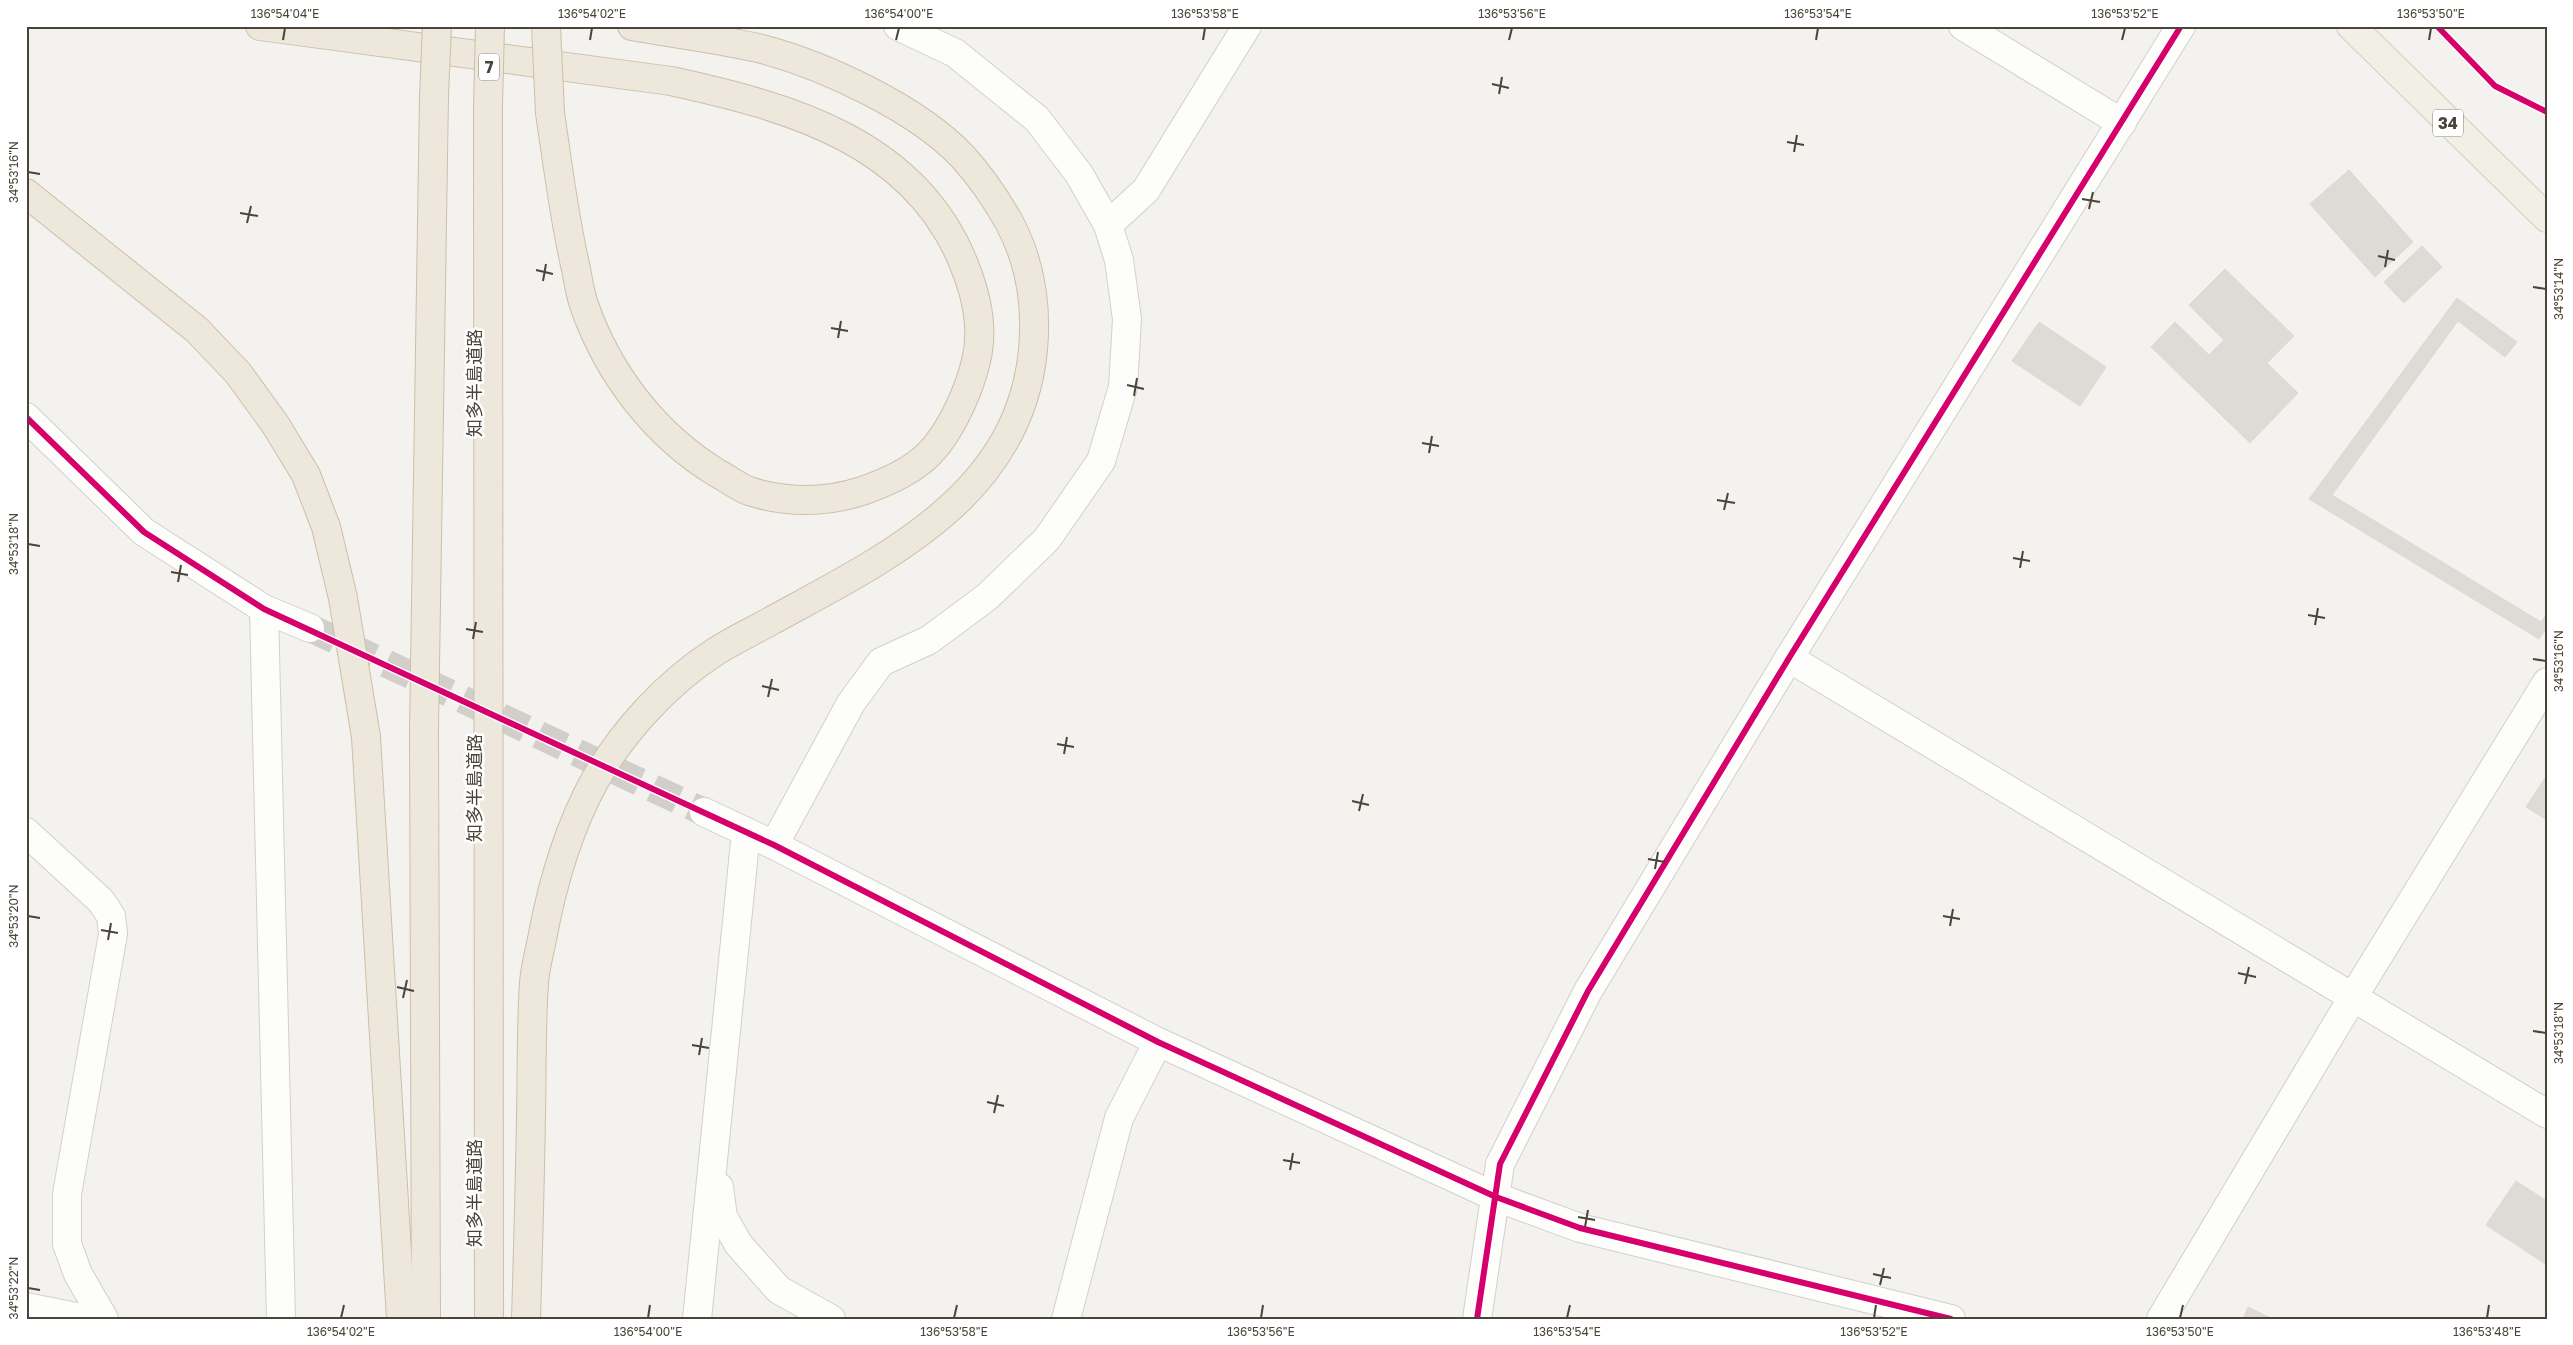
<svg xmlns="http://www.w3.org/2000/svg" width="2573" height="1345" viewBox="0 0 2573 1345" font-family="'Golos Text','Noto Sans JP',sans-serif">
<style>
.building{fill:#dedbd6;stroke:#dcd9d4}
.lines{fill:none;stroke-linecap:round;stroke-linejoin:round}
.minor-tunnel{stroke:#d2cfca;stroke-width:28;stroke-dasharray:28 14;stroke-linecap:butt}
.minor-casing{stroke:#d2d0cb;stroke-width:30}
.major-casing{stroke:#d6cebb;stroke-width:30}
.highway-casing{stroke:#ccbfa9;stroke-width:30}
.minor{stroke:#fdfdfc;stroke-width:28}
.major{stroke:#f2efe6;stroke-width:28}
.highway{stroke:#ede8db;stroke-width:28}
.highway-bridge-casing{stroke:#ccbfa9;stroke-width:30;stroke-linecap:butt}
.highway-bridge{stroke:#ede8db;stroke-width:28}
.cycleway-casing{stroke:#fff;stroke-width:9}
.cycleway{stroke:#d6006c;stroke-width:6}
.ticks{fill:none;stroke:#4b4439;stroke-width:2}
.labels{text-anchor:middle;dominant-baseline:central;stroke-width:5;stroke-linejoin:round;paint-order:stroke}
.shield{fill:#fff;stroke:#817c74;stroke-width:1}
.shield-label{font-size:16px;font-weight:bold;fill:#4b4439}
.street-label{font-size:18px;fill:#4b4439;stroke:#fff}
.neatline{fill:none;stroke:#4b4439;stroke-width:2}
.ticks-label{font-size:12px;text-anchor:middle;fill:#4b4439}
</style>
<rect width="100%" height="100%" fill="#f4f2ee"/>
<g class="building">
<polygon points="2349,170 2413,242 2375,277 2310,204"/>
<polygon points="2422,246 2442,267 2404,303 2384,282"/>
<polygon points="2225,269 2294,336 2267,363 2298,393 2250,443 2151,347 2175,322 2209,355 2224,340 2189,305"/>
<polygon points="2457,298 2517,342 2505,357 2458,321 2332,495 2541,622 2547,614 2547,627 2539,639 2309,499"/>
<polygon points="2039,322 2106,367 2080,406 2012,361"/>
<polygon points="2547,775 2547,820 2526,807"/>
<polygon points="2516,1181 2547,1201 2547,1265 2486,1225"/>
<polygon points="2248,1307 2273,1319 2243,1319"/>
</g>
<g class="lines">
<polyline class="minor-tunnel" points="310,628 704,812"/>
<g class="minor-casing">
<g id="minor">
<polyline points="1963,26 2122,123"/>
<polyline points="1108,225 1146,190 1247,26"/>
<polyline points="26,417 144,532 264,609 310,628"/>
<polyline points="264,609 281,1319"/>
<polyline points="1789,658 2547,1114"/>
<polyline points="704,812 774,845 1158,1042 1496,1197 1580,1228 1951,1319"/>
<polyline points="26,832 101,901 111,916 113,934 67,1194 67,1244 78,1274 104,1319"/>
<polyline points="774,845 851,703 881,662 929,640 987,597 1047,539 1101,461 1123,387 1127,319 1119,260 1108,225 1079,174 1037,119 955,53 898,26"/>
<polyline points="719,1187 723,1217 739,1245 779,1290 831,1319"/>
<polyline points="26,1307 86,1319"/>
<polyline points="697,1319 746,832"/>
<polyline points="1066,1319 1119,1118 1158,1042"/>
<polyline points="1477,1319 1500,1164 1588,991 1789,658 2181,26"/>
<polyline points="2161,1319 2353,997 2547,682"/>
</g>
</g>
<g class="major-casing">
<polyline id="major" points="2351,26 2547,218"/>
</g>
<g class="highway-casing">
<g id="highway">
<path d="M260,26L671,81C790,107 917,142 965,267C977,297 984,329 976,361C969,392 947,441 921,461C904,475 882,484 862,491C825,503 785,503 749,491C738,487 727,478 717,473C655,435 608,374 584,305C580,293 578,281 576,269C564,218 558,166 550,113"/>
<polyline points="488,107 489,1319"/>
<polyline points="26,193 197,330 238,373 275,424 306,475 326,527 343,598 366,737 401,1319"/>
<polyline points="426,1319 424,730 434,96"/>
<path d="M526,1319C528,1251 530,1183 531,1115C532,1071 531,1027 534,983C535,968 539,954 542,939C552,885 568,829 595,780C623,731 667,683 715,652C732,641 751,632 769,622C884,559 1019,497 1033,350C1037,306 1030,261 1009,222C996,199 981,177 963,157C918,109 826,66 762,49C720,39 675,34 632,26"/>
</g>
</g>
<use href="#minor" class="minor"/>
<use href="#major" class="major"/>
<use href="#highway" class="highway"/>
<g class="highway-bridge-casing">
<g id="highway-bridge">
<polyline points="546,26 550,113"/>
<polyline points="434,96 437,26"/>
<polyline points="488,107 490,26"/>
</g>
</g>
<use href="#highway-bridge" class="highway-bridge"/>
<g class="cycleway-casing">
<g id="cycleway">
<polyline points="2437,26 2495,86 2547,112"/>
<polyline points="26,417 144,532 264,609 774,845 1158,1042 1496,1197 1580,1228 1951,1319"/>
<polyline points="1477,1319 1500,1164 1588,991 1789,658 2181,26"/>
</g>
</g>
<use href="#cycleway" class="cycleway"/>
</g>
<path class="ticks" d="M283,40L285,28M590,40L592,28M896,40L899,28M1203,40L1205,28M1509,40L1512,28M1816,40L1818,28M2122,40L2125,28M2429,40L2431,28M1492,84L1509,88M1499,94L1502,77M1787,142L1804,145M1794,152L1797,135M28,172L40,174M2082,199L2100,202M2089,209L2093,192M240,213L258,216M247,223L251,206M2378,256L2395,260M2385,267L2388,250M536,270L553,274M543,281L546,264M2533,287L2546,289M831,328L848,331M838,338L841,321M1127,385L1144,389M1134,396L1137,378M1422,443L1439,446M1429,453L1432,436M1717,500L1735,503M1724,510L1728,493M28,544L40,546M2013,558L2030,561M2020,568L2023,551M171,572L188,575M178,582L181,565M2308,615L2325,618M2315,625L2318,608M466,629L483,632M473,639L476,622M2533,659L2546,661M762,686L779,690M768,697L772,679M1057,744L1074,747M1064,754L1067,737M1352,801L1369,805M1359,811L1363,794M1648,859L1665,862M1655,869L1658,852M28,916L40,918M1943,916L1960,919M1950,926L1953,909M101,930L118,933M108,940L111,923M2238,973L2256,977M2245,984L2249,967M397,987L414,991M403,998L407,980M2533,1031L2546,1033M692,1045L709,1048M699,1055L702,1038M987,1102L1004,1106M994,1113L998,1095M1283,1160L1300,1163M1290,1170L1293,1153M1578,1217L1595,1220M1585,1227L1588,1210M1873,1274L1891,1278M1880,1285L1884,1268M28,1288L40,1290M341,1318L344,1305M648,1318L650,1305M954,1318L957,1305M1261,1318L1263,1305M1567,1318L1570,1305M1874,1318L1876,1305M2180,1318L2183,1305M2487,1318L2489,1305"/>
<g class="labels">
<g class="shield">
<rect x="479" y="53.5" width="20" height="27" rx="4"/>
<rect x="2433" y="109.5" width="30" height="27" rx="4"/>
</g>
<g class="shield-label">
<text x="489" y="67">7</text>
<text x="2448" y="123">34</text>
</g>
<g class="street-label">
<text transform="translate(474 383) rotate(-90)">知多半島道路</text>
<text transform="translate(474 788) rotate(-90)">知多半島道路</text>
<text transform="translate(474 1193) rotate(-90)">知多半島道路</text>
</g>
</g>
<rect width="2573" height="1345" fill="none" stroke="#ffffff" stroke-width="55"/>
<rect x="28" y="28" width="2518" height="1290" class="neatline"/>
<g class="ticks-label">
<text x="285" y="18">136°54'04"E</text>
<text x="592" y="18">136°54'02"E</text>
<text x="899" y="18">136°54'00"E</text>
<text x="1205" y="18">136°53'58"E</text>
<text x="1512" y="18">136°53'56"E</text>
<text x="1818" y="18">136°53'54"E</text>
<text x="2125" y="18">136°53'52"E</text>
<text x="2431" y="18">136°53'50"E</text>
<text transform="translate(14 172) rotate(-90)" y="4">34°53'16"N</text>
<text transform="translate(2559 289) rotate(-90)" y="4">34°53'14"N</text>
<text transform="translate(14 544) rotate(-90)" y="4">34°53'18"N</text>
<text transform="translate(2559 661) rotate(-90)" y="4">34°53'16"N</text>
<text transform="translate(14 916) rotate(-90)" y="4">34°53'20"N</text>
<text transform="translate(2559 1033) rotate(-90)" y="4">34°53'18"N</text>
<text transform="translate(14 1288) rotate(-90)" y="4">34°53'22"N</text>
<text x="341" y="1336">136°54'02"E</text>
<text x="648" y="1336">136°54'00"E</text>
<text x="954" y="1336">136°53'58"E</text>
<text x="1261" y="1336">136°53'56"E</text>
<text x="1567" y="1336">136°53'54"E</text>
<text x="1874" y="1336">136°53'52"E</text>
<text x="2180" y="1336">136°53'50"E</text>
<text x="2487" y="1336">136°53'48"E</text>
</g>
</svg>
